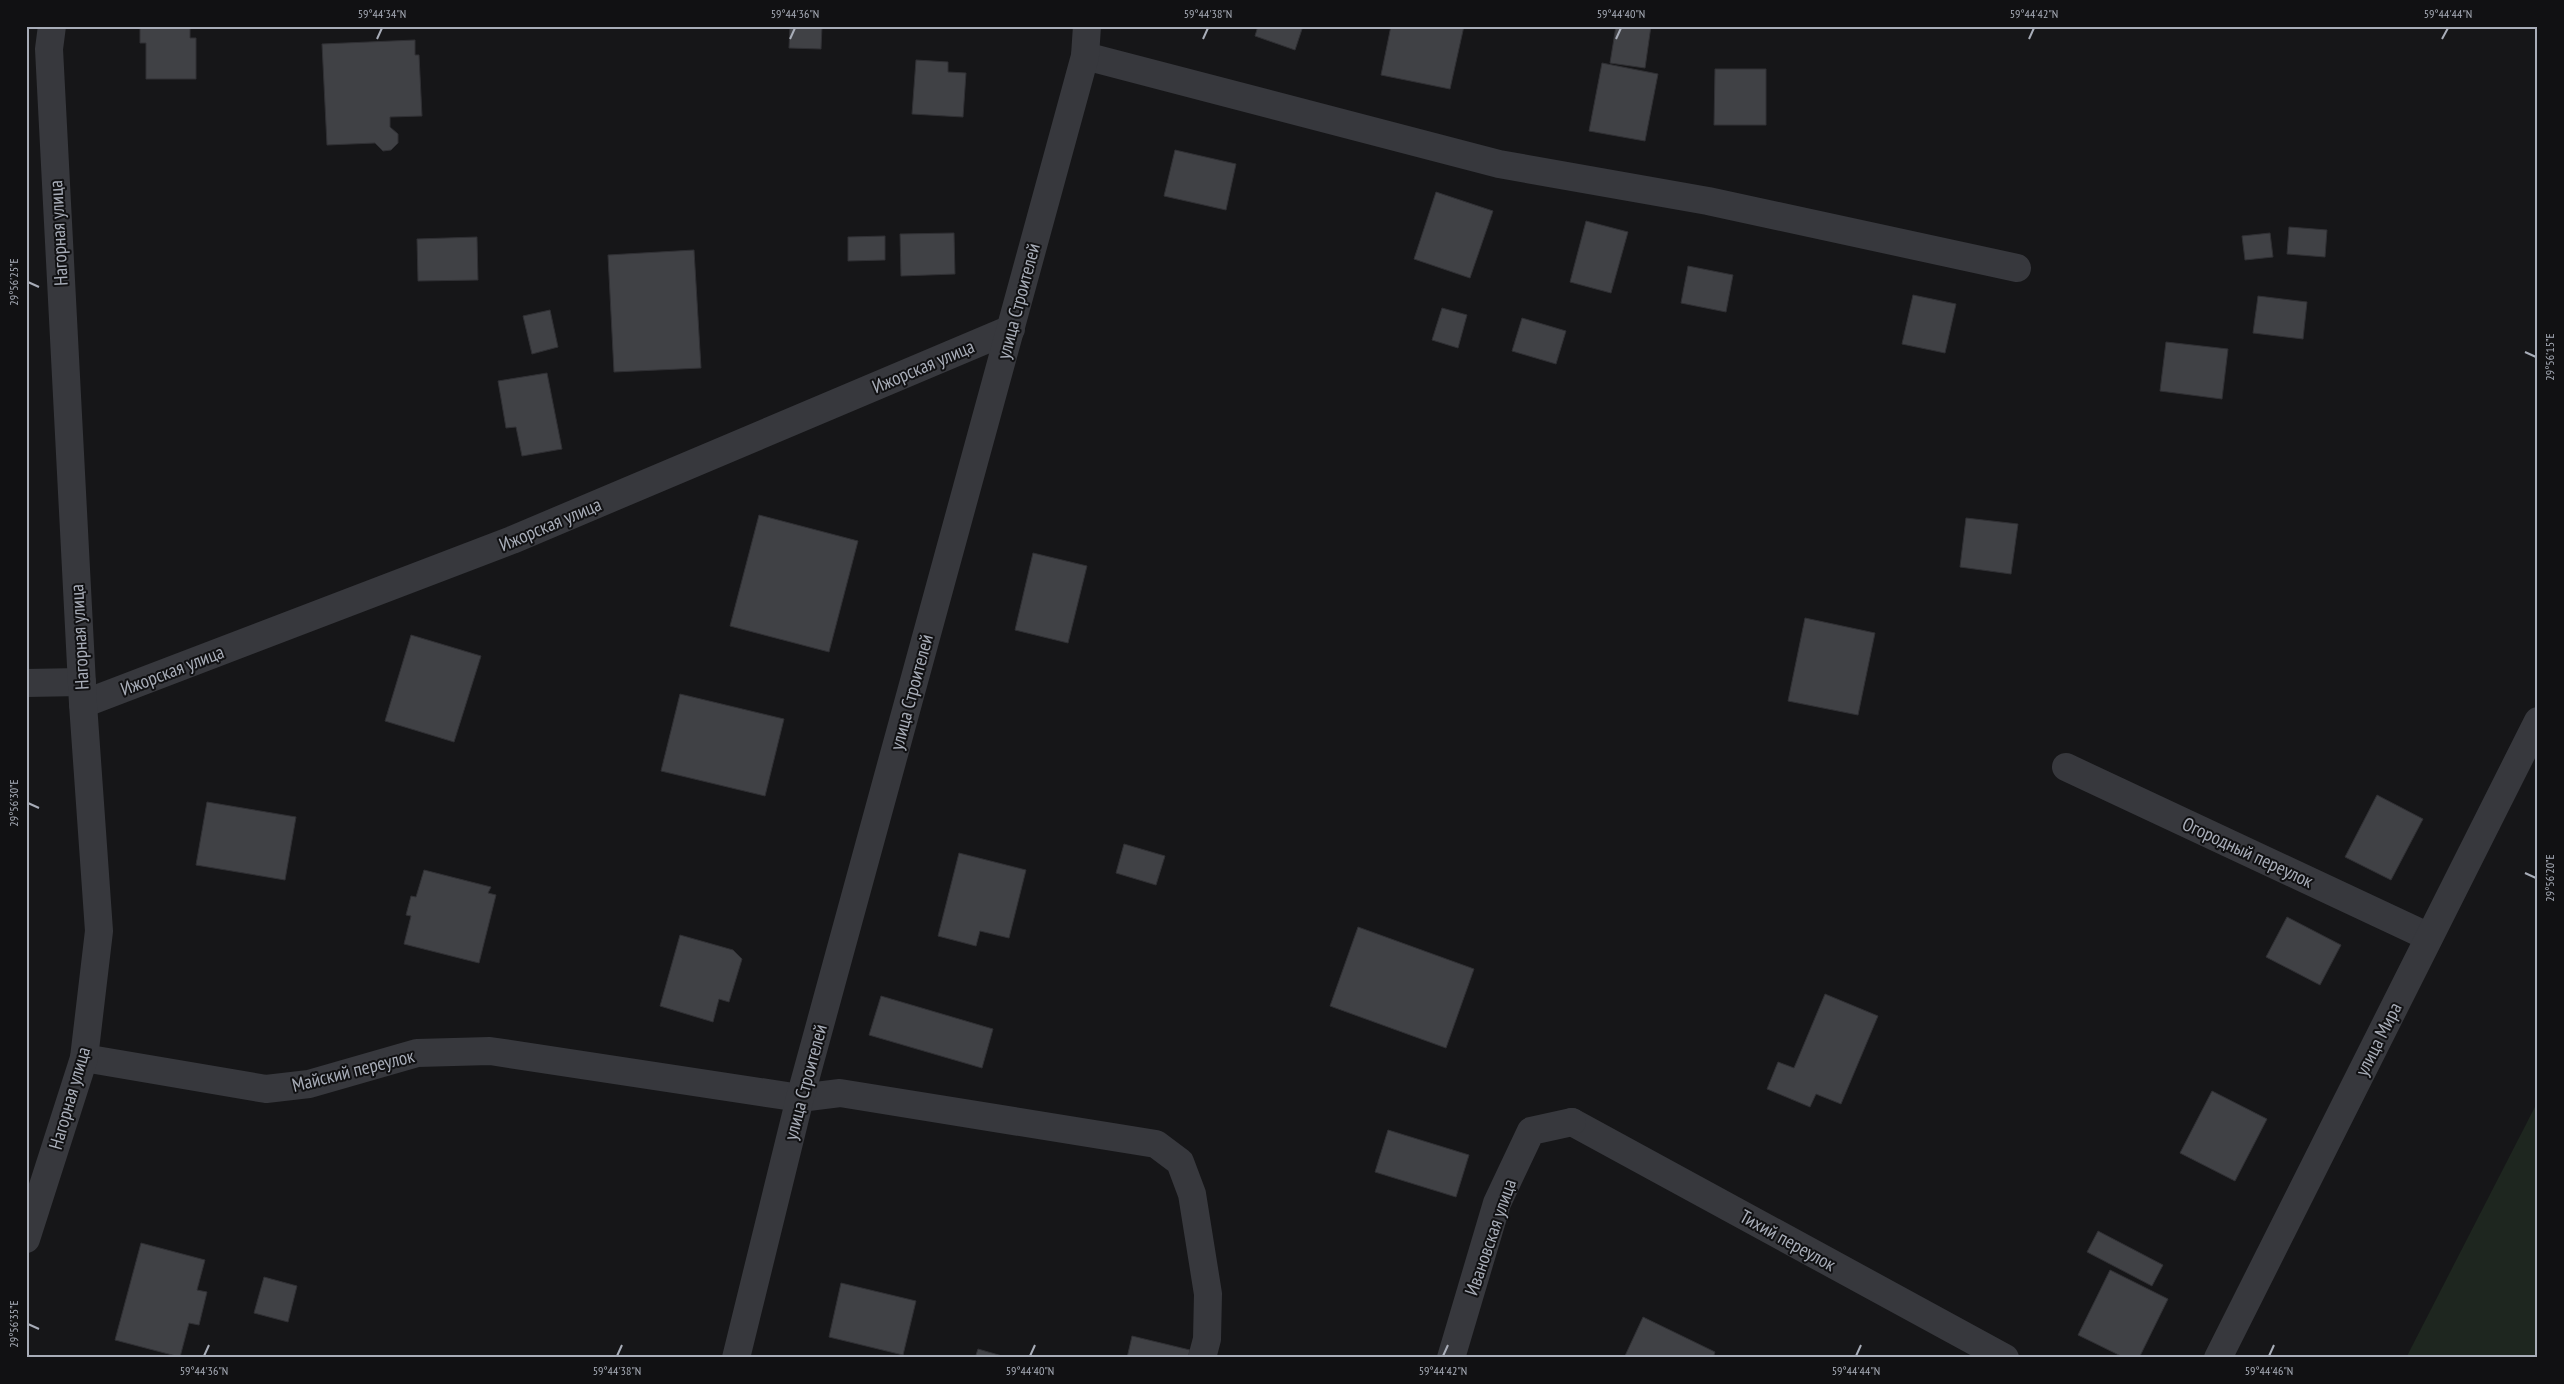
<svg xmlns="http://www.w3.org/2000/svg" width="2564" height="1384" viewBox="0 0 2564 1384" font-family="'PT Sans Narrow',sans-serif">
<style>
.grass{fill:#1e261f}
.building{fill:#404145;stroke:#303034}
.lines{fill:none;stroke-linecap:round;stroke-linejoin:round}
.minor{stroke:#37383d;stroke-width:28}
.ticks{fill:none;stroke:#a8adb8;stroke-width:2}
.labels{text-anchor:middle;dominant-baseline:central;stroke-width:4;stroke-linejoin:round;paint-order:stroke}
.street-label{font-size:19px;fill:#a8adb8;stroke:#111113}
.neatline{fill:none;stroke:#a8adb8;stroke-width:2}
.ticks-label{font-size:12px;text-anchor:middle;fill:#a8adb8}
</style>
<rect width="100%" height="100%" fill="#161618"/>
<polygon class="grass" points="2538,1101 2538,1358 2406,1358"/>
<g class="building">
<polygon points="140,26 190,26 190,38 196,38 196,79 146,79 146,43 140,43"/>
<polygon points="790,26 822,26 821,49 789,48"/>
<polygon points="1258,26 1303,26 1295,50 1255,36"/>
<polygon points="1391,26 1464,26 1450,89 1381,75"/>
<polygon points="1616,26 1651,26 1645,68 1610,63"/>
<polygon points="415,40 415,55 419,55 422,116 390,117 390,127 398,134 398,143 391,150 383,151 375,143 327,145 322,44"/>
<polygon points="916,60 948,62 948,72 966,73 963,117 912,114"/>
<polygon points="1602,63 1658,74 1645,141 1589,131"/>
<polygon points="1715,69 1766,69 1766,125 1714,125"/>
<polygon points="1175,150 1236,164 1226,210 1164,196"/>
<polygon points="1436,192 1493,211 1470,278 1414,259"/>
<polygon points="1586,221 1628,232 1611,293 1570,282"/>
<polygon points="2289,227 2327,230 2325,257 2287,254"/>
<polygon points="954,233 955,274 901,276 900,234"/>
<polygon points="2270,233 2273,257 2245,260 2242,236"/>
<polygon points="885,236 885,260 848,261 848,237"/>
<polygon points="477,237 478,280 418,281 417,239"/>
<polygon points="694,250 701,368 614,372 608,255"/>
<polygon points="1688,266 1733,275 1726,312 1681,303"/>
<polygon points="1913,295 1956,304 1945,353 1902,344"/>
<polygon points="2258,296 2307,302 2303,339 2253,333"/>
<polygon points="1442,308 1467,315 1458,348 1432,340"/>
<polygon points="550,310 558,347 532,354 523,316"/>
<polygon points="1522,318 1566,331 1556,364 1512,351"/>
<polygon points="2166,342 2228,349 2222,399 2160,391"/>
<polygon points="547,373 562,449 522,456 516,427 506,428 498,381"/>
<polygon points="759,515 858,541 829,652 730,626"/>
<polygon points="1966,518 2018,524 2011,574 1960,567"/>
<polygon points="1033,553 1087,566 1068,643 1015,630"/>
<polygon points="1805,618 1875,633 1858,715 1788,701"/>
<polygon points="411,635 481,656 454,742 385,721"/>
<polygon points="680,694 784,719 765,796 661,771"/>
<polygon points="2377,795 2423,819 2391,880 2345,857"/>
<polygon points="207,802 296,817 285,880 196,865"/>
<polygon points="1124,844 1165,856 1156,885 1116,873"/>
<polygon points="959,853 1026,870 1009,938 980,931 976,946 938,936"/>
<polygon points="424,870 491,887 488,893 496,895 479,963 404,944 411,916 406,915 411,896 416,897"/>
<polygon points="2287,917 2341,945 2320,985 2266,957"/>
<polygon points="1358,927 1474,969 1446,1048 1330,1006"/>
<polygon points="680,935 733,950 742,959 729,1002 719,999 713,1022 660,1006"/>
<polygon points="1825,994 1878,1016 1841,1104 1816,1094 1810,1107 1767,1089 1778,1062 1794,1068"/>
<polygon points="881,996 993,1029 982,1068 869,1035"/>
<polygon points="2212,1091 2267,1119 2235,1181 2180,1153"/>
<polygon points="1388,1130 1469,1155 1456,1197 1375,1172"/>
<polygon points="2098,1231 2163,1265 2152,1286 2087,1252"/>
<polygon points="141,1243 205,1260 197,1290 207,1292 199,1325 189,1323 180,1357 115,1340"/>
<polygon points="2110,1270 2168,1299 2139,1358 2125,1358 2078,1335"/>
<polygon points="264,1277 297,1286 288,1322 254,1313"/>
<polygon points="841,1283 916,1301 903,1355 829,1337"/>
<polygon points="1643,1317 1715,1352 1713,1358 1624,1358"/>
<polygon points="1132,1336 1190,1350 1188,1358 1127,1358"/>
<polygon points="978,1349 1009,1358 975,1358"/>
</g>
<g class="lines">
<g class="minor">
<polyline points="1085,56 1499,164 1708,201 2017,268"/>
<polyline points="26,683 82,682"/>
<polyline points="83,704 512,540 1011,329"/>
<polyline points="2066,767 2429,937"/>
<polyline points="84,1058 266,1089 309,1084 417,1053 490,1051 800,1098 840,1093 1156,1144 1180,1162 1192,1194 1208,1294 1207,1339 1202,1358"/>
<polyline points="1572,1122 2005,1358"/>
<polyline points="26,1239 84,1058 99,931 83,704 49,49 52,26"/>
<polyline points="736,1358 800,1098 1085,56 1087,26"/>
<polyline points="1451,1358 1497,1203 1531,1131 1572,1122"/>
<polyline points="2218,1358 2538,721"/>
</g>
</g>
<path class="ticks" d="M377,39L382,28M790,39L795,28M1203,39L1208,28M1616,39L1621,28M2029,39L2034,28M2442,39L2448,28M28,282L39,287M2525,352L2536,357M28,803L39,808M2525,873L2536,878M28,1324L39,1329M204,1356L209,1345M617,1356L622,1345M1030,1356L1035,1345M1443,1356L1448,1345M1856,1356L1861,1345M2269,1356L2274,1345"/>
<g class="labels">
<g class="street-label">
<text transform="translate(58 233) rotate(-93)">Нагорная улица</text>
<text transform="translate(1018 301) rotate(-75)">улица Строителей</text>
<text transform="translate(923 366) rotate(-23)">Ижорская улица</text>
<text transform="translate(550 524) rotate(-23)">Ижорская улица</text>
<text transform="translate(79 637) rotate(-93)">Нагорная улица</text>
<text transform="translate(172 670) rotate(-21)">Ижорская улица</text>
<text transform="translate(911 692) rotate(-75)">улица Строителей</text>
<text transform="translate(2248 852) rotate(25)">Огородный переулок</text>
<text transform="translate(2378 1039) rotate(-63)">улица Мира</text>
<text transform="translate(353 1070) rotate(-14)">Майский переулок</text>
<text transform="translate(805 1082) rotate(-75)">улица Строителей</text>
<text transform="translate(69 1098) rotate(-74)">Нагорная улица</text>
<text transform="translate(1490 1237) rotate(-71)">Ивановская улица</text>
<text transform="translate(1788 1240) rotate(29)">Тихий переулок</text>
</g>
</g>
<rect width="2564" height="1384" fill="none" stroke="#111113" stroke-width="55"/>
<rect x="28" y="28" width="2508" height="1328" class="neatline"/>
<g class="ticks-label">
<text x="382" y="18">59°44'34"N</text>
<text x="795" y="18">59°44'36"N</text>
<text x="1208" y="18">59°44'38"N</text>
<text x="1621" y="18">59°44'40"N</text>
<text x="2034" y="18">59°44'42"N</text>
<text x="2448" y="18">59°44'44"N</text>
<text transform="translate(14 282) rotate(-90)" y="4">29°56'25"E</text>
<text transform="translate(2550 357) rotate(-90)" y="4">29°56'15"E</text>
<text transform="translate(14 803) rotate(-90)" y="4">29°56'30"E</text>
<text transform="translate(2550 878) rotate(-90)" y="4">29°56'20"E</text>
<text transform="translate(14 1324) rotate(-90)" y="4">29°56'35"E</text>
<text x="204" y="1375">59°44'36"N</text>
<text x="617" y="1375">59°44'38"N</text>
<text x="1030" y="1375">59°44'40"N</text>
<text x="1443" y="1375">59°44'42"N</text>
<text x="1856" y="1375">59°44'44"N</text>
<text x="2269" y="1375">59°44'46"N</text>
</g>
</svg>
